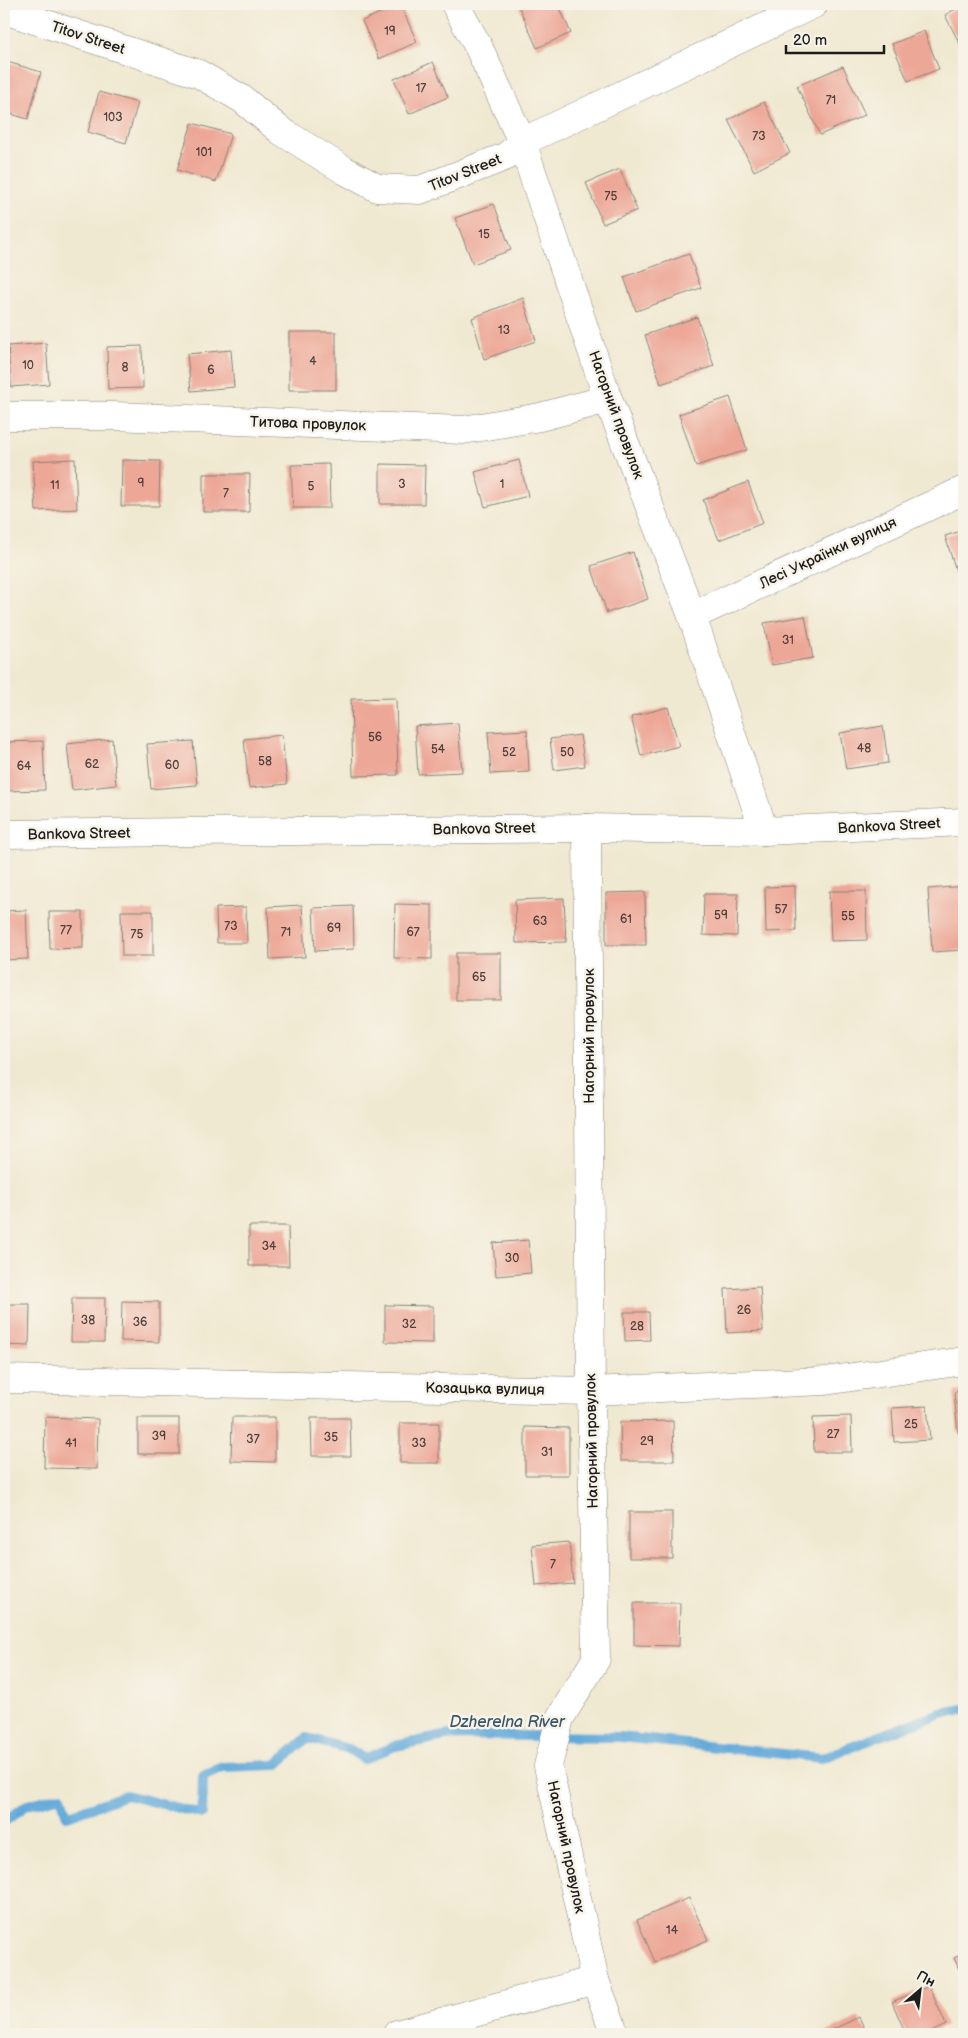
<svg xmlns="http://www.w3.org/2000/svg" width="968" height="2038" viewBox="0 0 968 2038" font-family="'Balsamiq Sans',sans-serif">
<style>
.lines{fill:none;stroke-linecap:round;stroke-linejoin:round}
.stream{stroke:#64aada;stroke-width:10}
.building{fill:#eda797}
.minor-casing{stroke:#868277;stroke-width:29}
.minor{stroke:#fff;stroke-width:28}
.labels{text-anchor:middle;dominant-baseline:central;stroke-width:5;stroke-linejoin:round;paint-order:stroke}
.number-label{font-size:12px;fill:#503f3b}
.street-label{font-size:15px;fill:#1c1c1c;stroke:#f7f3e8}
.water-label{font-size:16px;font-style:italic;fill:#395568;stroke:#f7f3e8}
</style>
<rect width="100%" height="100%" fill="#f7f3e8"/>
<filter id="ink" filterUnits="userSpaceOnUse"><feTurbulence type="fractalNoise" baseFrequency=".02" numOctaves="2"/><feDisplacementMap in="SourceGraphic" scale="10" xChannelSelector="R" yChannelSelector="G"/><feConvolveMatrix kernelMatrix="1 2 1 2 8 2 1 2 1" color-interpolation-filters="sRGB"/></filter>
<filter id="wash" filterUnits="userSpaceOnUse"><feTurbulence type="fractalNoise" baseFrequency=".0096" numOctaves="4" result="noise"/><feDisplacementMap in="SourceGraphic" scale="20" xChannelSelector="R" yChannelSelector="G"/><feGaussianBlur stdDeviation="1.12" result="paint"/><feColorMatrix in="noise" values="0 0 0 0 0 0 0 0 0 0 0 0 0 0 0 0 0 1.4 0 .05"/><feComposite in="paint" operator="in"/></filter>
<g filter="url(#wash)">
<rect width="100%" height="100%" fill="#f0e9d2"/>
<g class="lines">
<polyline class="stream" points="4,1822 27,1805 61,1796 67,1816 126,1795 202,1814 203,1776 222,1767 276,1765 307,1738 349,1749 364,1759 395,1746 450,1735 620,1737 822,1758 941,1713 964,1709"/>
</g>
<g id="blocks">
<g class="building">
<polygon points="400,4 417,42 379,59 362,21"/>
<polygon points="521,4 558,4 571,33 537,48 518,5"/>
<polygon points="964,4 964,52 945,15"/>
<polygon points="924,31 939,69 908,81 892,44"/>
<polygon points="4,61 41,72 28,119 4,112"/>
<polygon points="433,62 448,97 409,114 394,79"/>
<polygon points="843,66 865,115 820,135 797,86"/>
<polygon points="99,92 138,103 126,143 88,132"/>
<polygon points="764,102 790,153 754,171 728,120"/>
<polygon points="192,123 231,134 216,182 177,170"/>
<polygon points="620,169 637,210 603,224 586,183"/>
<polygon points="494,204 511,250 473,264 455,218"/>
<polygon points="689,254 701,288 636,311 624,277"/>
<polygon points="523,298 536,341 484,359 472,318"/>
<polygon points="697,317 714,366 661,384 645,335"/>
<rect x="289" y="332" width="47" height="58"/>
<polygon points="46,343 49,384 11,387 8,346"/>
<polygon points="142,346 143,388 108,389 107,347"/>
<polygon points="231,350 234,387 191,391 187,354"/>
<polygon points="730,397 747,450 696,466 679,414"/>
<polygon points="75,459 77,509 36,511 33,461"/>
<polygon points="122,460 160,461 159,506 121,506"/>
<polygon points="519,460 528,496 485,507 475,472"/>
<polygon points="329,464 330,508 293,508 291,465"/>
<polygon points="380,464 425,465 424,504 380,504"/>
<polygon points="203,474 250,474 249,512 203,512"/>
<polygon points="748,482 763,523 719,540 703,500"/>
<polygon points="964,530 964,571 957,574 945,536"/>
<polygon points="633,552 648,599 607,613 591,566"/>
<polygon points="805,616 813,658 772,665 764,623"/>
<polygon points="396,698 398,775 353,776 351,699"/>
<polygon points="668,707 679,746 641,756 631,717"/>
<polygon points="458,723 462,772 418,774 415,726"/>
<polygon points="883,726 888,763 846,769 840,733"/>
<polygon points="527,730 529,772 491,774 488,732"/>
<polygon points="282,735 287,784 249,788 244,739"/>
<polygon points="580,735 585,766 554,770 550,739"/>
<polygon points="112,739 116,785 72,790 67,744"/>
<polygon points="43,741 45,790 4,791 4,742"/>
<polygon points="193,741 197,785 151,789 147,744"/>
<polygon points="795,886 796,931 766,932 765,887"/>
<polygon points="964,886 964,950 932,952 928,889"/>
<polygon points="829,891 866,891 867,940 831,941"/>
<polygon points="645,892 646,945 606,945 606,893"/>
<polygon points="704,894 738,894 737,936 703,935"/>
<polygon points="564,898 566,942 516,943 515,900"/>
<polygon points="395,904 432,905 432,959 394,958"/>
<polygon points="302,905 305,957 270,959 268,907"/>
<polygon points="353,906 354,949 315,951 313,908"/>
<polygon points="246,907 247,943 217,943 216,908"/>
<polygon points="26,910 28,959 4,960 4,911"/>
<polygon points="121,911 153,911 153,956 122,956"/>
<polygon points="49,912 83,912 83,948 50,949"/>
<rect x="456" y="953" width="45" height="47"/>
<polygon points="249,1226 288,1226 289,1266 249,1266"/>
<polygon points="528,1240 531,1273 496,1276 493,1243"/>
<polygon points="760,1287 763,1331 727,1333 725,1289"/>
<polygon points="72,1298 105,1298 104,1342 71,1342"/>
<polygon points="122,1301 159,1302 159,1342 121,1341"/>
<polygon points="4,1304 30,1304 29,1346 4,1345"/>
<polygon points="385,1305 433,1306 433,1343 385,1342"/>
<polygon points="624,1312 649,1312 650,1340 625,1341"/>
<polygon points="964,1391 964,1432 958,1433 954,1392"/>
<polygon points="927,1406 930,1440 894,1442 892,1408"/>
<polygon points="851,1416 852,1452 814,1452 813,1417"/>
<polygon points="45,1417 98,1419 97,1469 44,1468"/>
<polygon points="232,1417 275,1417 275,1462 231,1461"/>
<rect x="138" y="1418" width="41" height="36"/>
<polygon points="311,1418 350,1418 351,1456 312,1456"/>
<polygon points="673,1421 674,1461 621,1461 620,1422"/>
<rect x="400" y="1423" width="39" height="40"/>
<polygon points="525,1427 569,1428 569,1475 525,1475"/>
<rect x="629" y="1512" width="43" height="46"/>
<polygon points="569,1542 573,1583 536,1586 532,1545"/>
<polygon points="634,1603 680,1603 679,1646 634,1645"/>
<polygon points="689,1898 708,1940 655,1962 637,1920"/>
<polygon points="964,1953 964,1980 954,1958"/>
<polygon points="929,1986 946,2025 927,2034 906,2034 892,2002"/>
<polygon points="859,2017 867,2034 823,2034"/>
</g>
</g>
</g>
<g filter="url(#ink)">
<use href="#blocks" fill-opacity="0" stroke="#868277" stroke-width="1"/>
<g class="lines">
<g class="minor-casing">
<g id="minor">
<polyline points="455,4 479,48 522,142 608,399 692,616 764,831"/>
<polyline points="4,10 199,74 242,99 281,131 344,170 377,188 420,190 507,156 522,142 814,4"/>
<polyline points="4,416 114,416 463,430 540,417 608,399"/>
<polyline points="692,616 964,490"/>
<polyline points="587,828 591,1391 596,1659 560,1718 548,1766 595,1980 615,2034"/>
<polyline points="4,834 587,828 764,831 964,822"/>
<polyline points="4,1379 591,1391 825,1381 964,1361"/>
<polyline points="397,2034 595,1980"/>
</g>
</g>
<use href="#minor" class="minor"/>
</g>
</g>
<g class="labels">
<g class="number-label">
<text x="390" y="31">19</text>
<text x="421" y="88">17</text>
<text x="831" y="100">71</text>
<text x="113" y="117">103</text>
<text x="759" y="136">73</text>
<text x="204" y="152">101</text>
<text x="611" y="196">75</text>
<text x="484" y="234">15</text>
<text x="504" y="330">13</text>
<text x="313" y="361">4</text>
<text x="28" y="365">10</text>
<text x="125" y="367">8</text>
<text x="211" y="370">6</text>
<text x="141" y="483">9</text>
<text x="402" y="484">3</text>
<text x="502" y="484">1</text>
<text x="55" y="485">11</text>
<text x="311" y="486">5</text>
<text x="226" y="493">7</text>
<text x="788" y="640">31</text>
<text x="375" y="737">56</text>
<text x="864" y="748">48</text>
<text x="438" y="749">54</text>
<text x="509" y="752">52</text>
<text x="567" y="752">50</text>
<text x="265" y="761">58</text>
<text x="92" y="764">62</text>
<text x="172" y="765">60</text>
<text x="24" y="766">64</text>
<text x="781" y="909">57</text>
<text x="721" y="915">59</text>
<text x="848" y="916">55</text>
<text x="626" y="919">61</text>
<text x="540" y="921">63</text>
<text x="231" y="926">73</text>
<text x="334" y="928">69</text>
<text x="66" y="930">77</text>
<text x="286" y="932">71</text>
<text x="413" y="932">67</text>
<text x="137" y="934">75</text>
<text x="479" y="977">65</text>
<text x="269" y="1246">34</text>
<text x="512" y="1258">30</text>
<text x="744" y="1310">26</text>
<text x="88" y="1320">38</text>
<text x="140" y="1322">36</text>
<text x="409" y="1324">32</text>
<text x="637" y="1326">28</text>
<text x="911" y="1424">25</text>
<text x="833" y="1434">27</text>
<text x="159" y="1436">39</text>
<text x="331" y="1437">35</text>
<text x="253" y="1439">37</text>
<text x="647" y="1441">29</text>
<text x="71" y="1443">41</text>
<text x="419" y="1443">33</text>
<text x="547" y="1452">31</text>
<text x="553" y="1564">7</text>
<text x="672" y="1930">14</text>
</g>
<g class="street-label">
<text transform="translate(88 38) rotate(18)">Titov Street</text>
<text transform="translate(465 173) rotate(-22)">Titov Street</text>
<text transform="translate(616 415) rotate(70)">Нагорний провулок</text>
<text transform="translate(308 424) rotate(2)">Титова провулок</text>
<text transform="translate(828 553) rotate(-25)">Лесі Українки вулиця</text>
<text transform="translate(889 826) rotate(-3)">Bankova Street</text>
<text transform="translate(484 829) rotate(-1)">Bankova Street</text>
<text transform="translate(79 834) rotate(-1)">Bankova Street</text>
<text transform="translate(589 1036) rotate(-90)">Нагорний провулок</text>
<text transform="translate(485 1389) rotate(1)">Козацька вулиця</text>
<text transform="translate(592 1441) rotate(-91)">Нагорний провулок</text>
<text transform="translate(566 1847) rotate(78)">Нагорний провулок</text>
</g>
<g class="water-label">
<text x="507" y="1722">Dzherelna River</text>
</g>
</g>
<rect width="968" height="2038" fill="none" stroke="#f7f3e8" stroke-width="20"/>
<g transform="translate(920 1990) rotate(28)" stroke="#f7f3e8" stroke-width="4" paint-order="stroke">
<path d="M0-4L9 19L0 12L-9 19Z" fill="#1c1c1c"/>
<text y="-8" font-size="14" font-weight="bold" text-anchor="middle" fill="#1c1c1c">Пн</text>
</g>
<path d="M786 45v8h98v-8" fill="none" stroke="#1c1c1c" stroke-width="2.5"/>
<text x="793" y="45" font-size="15" fill="#1c1c1c" stroke="#f7f3e8" stroke-width="4" paint-order="stroke">20 m</text>
</svg>
